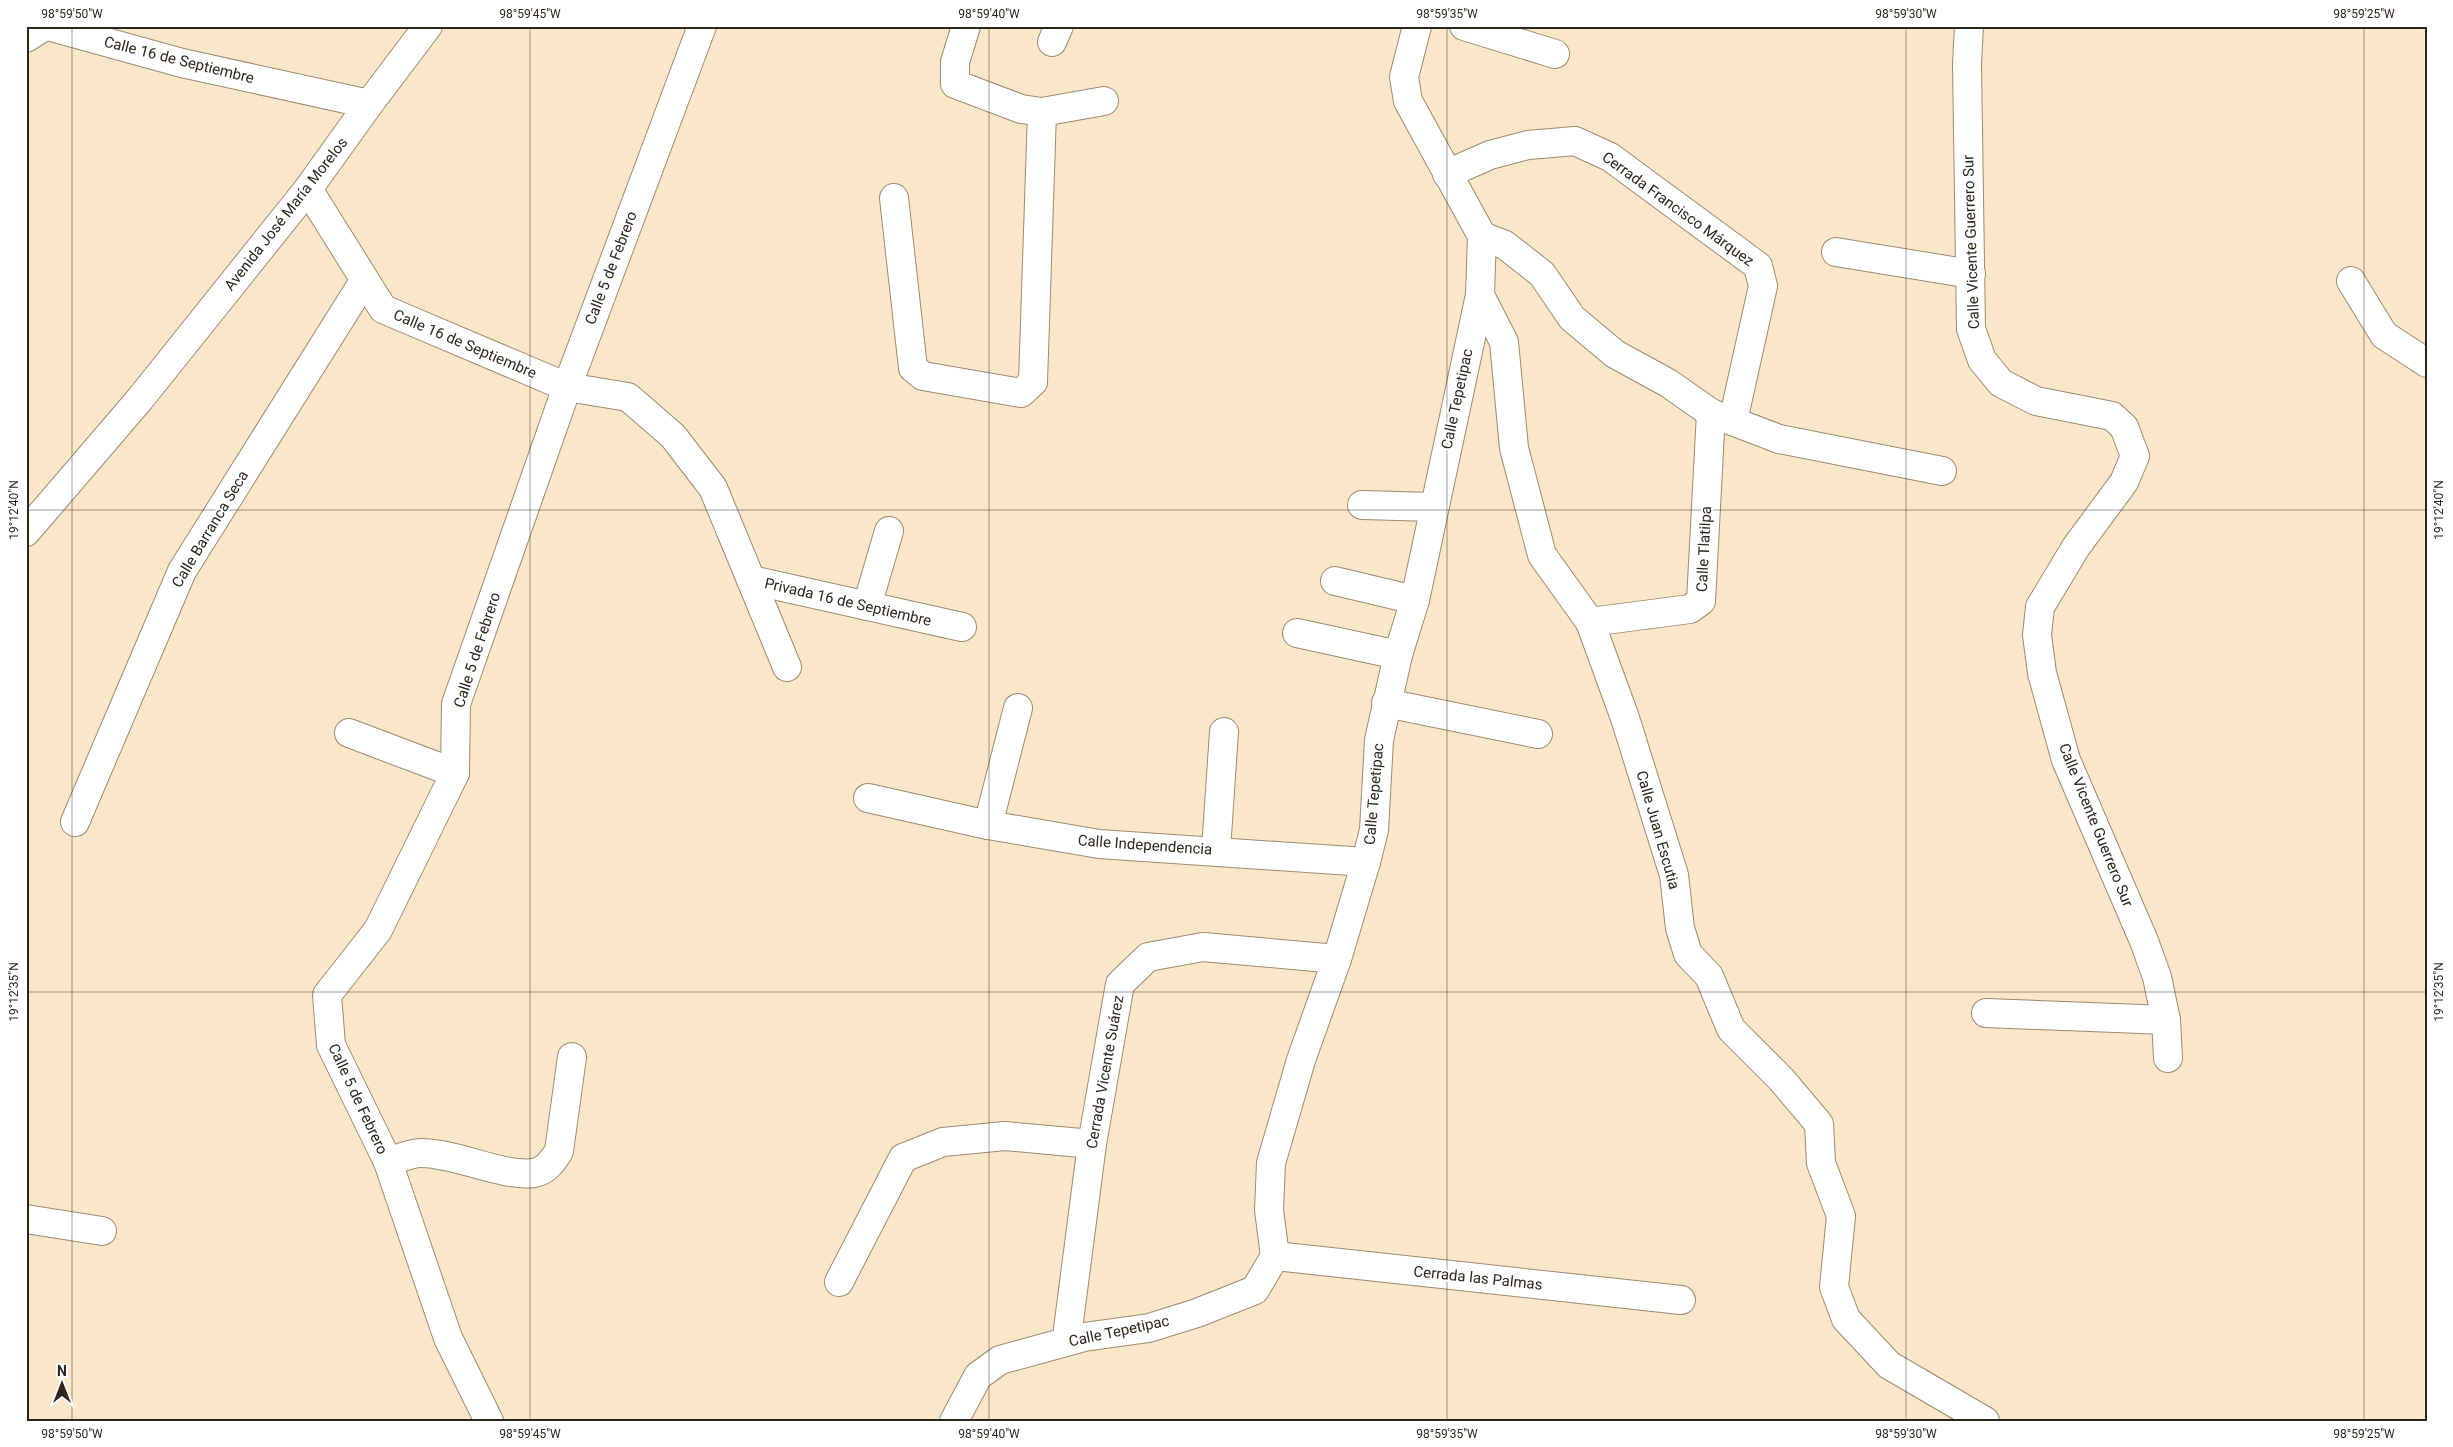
<svg xmlns="http://www.w3.org/2000/svg" width="2453" height="1447" viewBox="0 0 2453 1447" font-family="Roboto,sans-serif">
<style>
.lines{fill:none;stroke-linecap:round;stroke-linejoin:round}
.minor-casing{stroke:#9d8b6f;stroke-width:30}
.major-casing{stroke:#9d8b6f;stroke-width:30}
.minor{stroke:#fff;stroke-width:28}
.major{stroke:#fff;stroke-width:28}
.ticks{fill:none;stroke:#2d261a;stroke-width:1;stroke-opacity:0.45}
.labels{text-anchor:middle;dominant-baseline:central;stroke-width:4;stroke-linejoin:round;paint-order:stroke}
.street-label{font-size:15px;fill:#2d261a;stroke:#fff}
.neatline{fill:none;stroke:#2d261a;stroke-width:2}
.ticks-label{font-size:12px;text-anchor:middle;fill:#2d261a}
</style>
<rect width="100%" height="100%" fill="#fae6c8"/>
<g class="lines">
<g class="minor-casing">
<g id="minor">
<polyline points="48,26 182,63 369,104"/>
<polyline points="966,26 955,62 955,84 1021,109 1042,112 1104,101"/>
<polyline points="1464,26 1555,54"/>
<polyline points="1969,26 1967,64 1971,329 1982,360 2001,383 2036,401 2112,416 2124,427 2135,456 2124,482 2076,547 2040,607 2037,635 2042,673 2066,760 2144,941 2157,977 2166,1020 2168,1058"/>
<polyline points="26,38 45,26"/>
<polyline points="1052,42 1059,26"/>
<polyline points="1447,174 1490,155 1528,145 1575,141 1610,157 1758,266 1763,286 1733,421"/>
<polyline points="308,189 383,309 567,387 628,397 673,436 713,488 751,580 962,627"/>
<polyline points="894,198 913,368 923,376 1021,393 1033,382 1042,112"/>
<polyline points="1482,236 1505,245 1542,274 1572,318 1615,354 1668,383 1711,413 1779,439 1942,471"/>
<polyline points="1836,252 1971,274"/>
<polyline points="2351,281 2384,335 2427,363"/>
<polyline points="1480,295 1504,342 1514,448 1542,555 1590,622 1625,718 1674,875 1680,928 1688,954 1709,976 1731,1029 1781,1079 1819,1124 1821,1163 1841,1216 1834,1287 1846,1319 1889,1365 1985,1421"/>
<polyline points="1362,505 1434,507"/>
<polyline points="751,580 787,667"/>
<polyline points="1335,581 1415,600"/>
<polyline points="867,606 889,531"/>
<polyline points="1590,622 1690,609 1701,601 1711,413"/>
<polyline points="1297,633 1398,655"/>
<polyline points="1386,703 1538,734"/>
<polyline points="349,733 455,773"/>
<polyline points="868,798 988,825 1099,844 1366,862"/>
<polyline points="75,822 182,571 364,281"/>
<polyline points="988,825 1018,708"/>
<polyline points="1216,850 1224,732"/>
<polyline points="1986,1013 2166,1020"/>
<path d="M388,1162C398,1159 410,1153 421,1153C456,1153 502,1177 534,1173C546,1171 553,1161 559,1151L572,1057"/>
<polyline points="26,1219 102,1231"/>
<polyline points="1275,1256 1681,1300"/>
<polyline points="839,1282 903,1158 943,1142 1005,1136 1092,1144"/>
<polyline points="1068,1329 1092,1144 1120,984 1148,957 1203,947 1337,959"/>
<polyline points="489,1421 448,1338 388,1162 331,1045 327,995 378,930 455,773 456,704 567,387 702,26"/>
<polyline points="954,1421 978,1376 1000,1360 1084,1337 1149,1328 1197,1313 1255,1290 1275,1256 1269,1210 1271,1163 1301,1060 1337,959 1366,862 1374,830 1379,740 1398,655 1415,600 1480,295 1482,236 1408,101 1404,77 1417,26"/>
</g>
</g>
<g class="major-casing">
<polyline id="major" points="26,532 140,399 308,189 369,104 428,26"/>
</g>
<use href="#minor" class="minor"/>
<use href="#major" class="major"/>
</g>
<path class="ticks" d="M72,26V1421M530,26V1421M989,26V1421M1447,26V1421M1906,26V1421M2364,26V1421M26,27H2427M26,510H2427M26,992H2427"/>
<g class="labels">
<g class="street-label">
<text transform="translate(179 60) rotate(14)">Calle 16 de Septiembre</text>
<text transform="translate(1678 209) rotate(36)">Cerrada Francisco Márquez</text>
<text transform="translate(286 214) rotate(-52)">Avenida José María Morelos</text>
<text transform="translate(1971 242) rotate(-92)">Calle Vicente Guerrero Sur</text>
<text transform="translate(611 268) rotate(-69)">Calle 5 de Febrero</text>
<text transform="translate(465 344) rotate(23)">Calle 16 de Septiembre</text>
<text transform="translate(1457 399) rotate(-78)">Calle Tepetipac</text>
<text transform="translate(210 529) rotate(-59)">Calle Barranca Seca</text>
<text transform="translate(1704 549) rotate(-87)">Calle Tlatilpa</text>
<text transform="translate(848 602) rotate(13)">Privada 16 de Septiembre</text>
<text transform="translate(477 650) rotate(-72)">Calle 5 de Febrero</text>
<text transform="translate(1374 794) rotate(-85)">Calle Tepetipac</text>
<text transform="translate(2096 825) rotate(68)">Calle Vicente Guerrero Sur</text>
<text transform="translate(1658 830) rotate(74)">Calle Juan Escutia</text>
<text transform="translate(1145 845) rotate(4)">Calle Independencia</text>
<text transform="translate(1105 1072) rotate(-80)">Cerrada Vicente Suárez</text>
<text transform="translate(358 1099) rotate(65)">Calle 5 de Febrero</text>
<text transform="translate(1478 1278) rotate(6)">Cerrada las Palmas</text>
<text transform="translate(1119 1331) rotate(-12)">Calle Tepetipac</text>
</g>
</g>
<rect width="2453" height="1447" fill="none" stroke="#ffffff" stroke-width="55"/>
<g transform="translate(62 1384)" stroke="#ffffff" stroke-width="4" paint-order="stroke">
<path d="M0-4L9 19L0 12L-9 19Z" fill="#2d261a"/>
<text y="-8" font-size="14" font-weight="bold" text-anchor="middle" fill="#2d261a">N</text>
</g>
<rect x="28" y="28" width="2398" height="1392" class="neatline"/>
<g class="ticks-label">
<text x="72" y="18">98°59'50"W</text>
<text x="530" y="18">98°59'45"W</text>
<text x="989" y="18">98°59'40"W</text>
<text x="1447" y="18">98°59'35"W</text>
<text x="1906" y="18">98°59'30"W</text>
<text x="2364" y="18">98°59'25"W</text>
<text transform="translate(14 510) rotate(-90)" y="4">19°12'40"N</text>
<text transform="translate(2439 510) rotate(-90)" y="4">19°12'40"N</text>
<text transform="translate(14 992) rotate(-90)" y="4">19°12'35"N</text>
<text transform="translate(2439 992) rotate(-90)" y="4">19°12'35"N</text>
<text x="72" y="1438">98°59'50"W</text>
<text x="530" y="1438">98°59'45"W</text>
<text x="989" y="1438">98°59'40"W</text>
<text x="1447" y="1438">98°59'35"W</text>
<text x="1906" y="1438">98°59'30"W</text>
<text x="2364" y="1438">98°59'25"W</text>
</g>
</svg>
